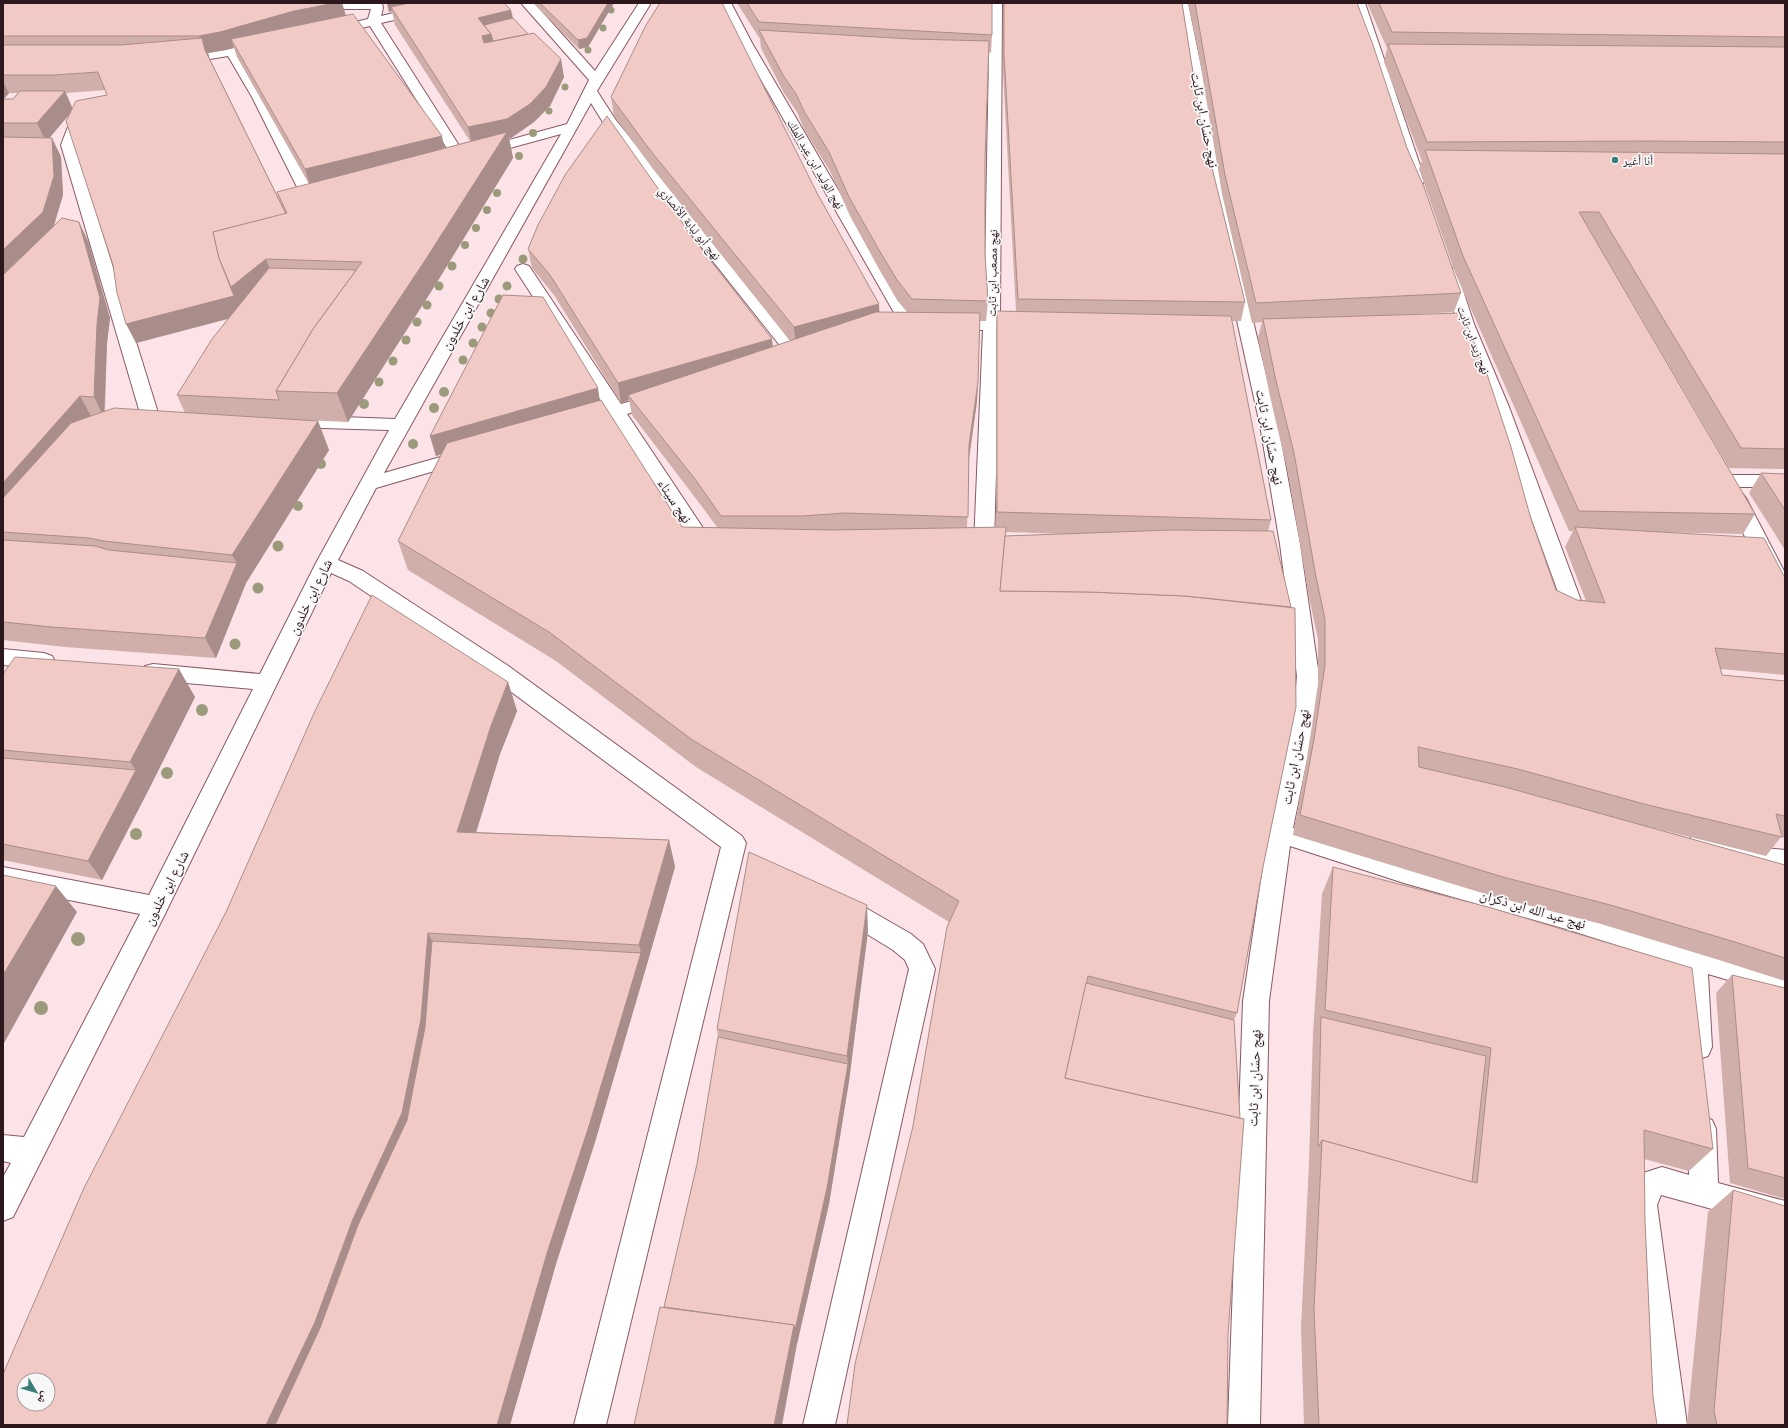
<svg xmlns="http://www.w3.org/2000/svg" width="1788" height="1428" viewBox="0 0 1788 1428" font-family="Ubuntu,'Noto Naskh Arabic',sans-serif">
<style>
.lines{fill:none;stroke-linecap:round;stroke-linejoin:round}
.minor-casing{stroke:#8a5964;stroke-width:2}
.minor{fill:#fff;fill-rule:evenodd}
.tree{fill:#9b9b7c}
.wall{fill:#d0aea9;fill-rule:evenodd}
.shaded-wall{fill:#a98d8a}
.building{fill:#f2cac5;stroke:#a98d8a;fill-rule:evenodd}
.poi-dot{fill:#397f77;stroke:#f7f7f7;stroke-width:1.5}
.labels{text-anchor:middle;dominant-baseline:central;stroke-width:3.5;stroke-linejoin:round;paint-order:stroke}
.far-poi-label{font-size:12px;fill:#2b171c;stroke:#f7f7f7;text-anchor:start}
.far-street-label{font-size:12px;fill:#2b171c;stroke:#f7f7f7}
.street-label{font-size:14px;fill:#2b171c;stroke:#f7f7f7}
</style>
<rect width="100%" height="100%" fill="#fbe3e7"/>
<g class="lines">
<g class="minor-casing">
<g id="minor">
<polygon points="307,3 382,3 383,8 381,16 436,3 458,3 456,6 381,23 467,158 465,161 460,162 455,161 370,26 333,35 329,34 327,31 329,28 368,19 371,9 312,9 308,8 306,5"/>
<polygon points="521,3 534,3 595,71 639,3 651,3 597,91 615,119 803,353 801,357 795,358 789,357 604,124 591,103 384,473 465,450 472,452 474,456 472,460 376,488 338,560 363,571 507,665 742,836 746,843 606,1425 574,1425 721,847 491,677 349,581 331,573 165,914 13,1217 3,1221 3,1177 11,1163 3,1161 3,1135 24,1137 140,914 3,887 3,867 149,895 253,689 153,680 145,678 142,672 145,666 153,664 260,674 316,563 389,430 288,427 282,425 279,421 282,417 288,415 395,419 561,134 481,156 476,155 474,152 476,149 567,124 589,80"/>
<polygon points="719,3 731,3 752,43 916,323 914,327 908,328 902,327 900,323 740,43"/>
<polygon points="990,3 1002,3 1000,321 1031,322 1033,326 1031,330 1000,331 994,544 991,549 984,551 977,549 974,544 983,330 944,329 942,325 944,321 950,320 984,320"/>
<polygon points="1176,3 1188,3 1254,325 1278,425 1300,544 1319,676 1315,720 1293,828 1404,863 1566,907 1785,975 1785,997 1708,974 1712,1047 1708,1056 1699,1059 1690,1056 1686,1047 1683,966 1566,929 1404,883 1290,846 1269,1001 1260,1425 1228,1425 1243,1001 1268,833 1293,720 1297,676 1280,544 1260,425 1238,325"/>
<polygon points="1353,3 1365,3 1425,180 1423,183 1418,184 1413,183 1411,180"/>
<polygon points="266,41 270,42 272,45 270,48 239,54 266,97 311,188 328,186 333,187 335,190 333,193 316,197 301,195 252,97 228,56 210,59 179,60 174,59 173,56 174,53 179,52 210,51"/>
<polygon points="81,107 86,108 88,111 75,145 159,416 156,420 128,428 122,426 119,422 122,418 140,413 61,145 74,111 76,108"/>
<polygon points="523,264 529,266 621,404 659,393 665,394 668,398 665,402 627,414 709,537 721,540 724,545 721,550 714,552 695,547 612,419 581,429 575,427 572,423 575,419 606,409 515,269 517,266"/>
<polygon points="1449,267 1455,269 1457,272 1474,324 1509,407 1586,614 1583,619 1576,621 1569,619 1566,614 1491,407 1458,324 1441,272 1443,269"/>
<polygon points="1727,475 1785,475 1785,487 1727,487 1720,485 1718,481 1720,477"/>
<polygon points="1736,492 1743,494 1746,498 1785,573 1785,598 1778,596 1775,591 1749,545 1726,498 1729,494"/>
<polygon points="3,649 44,653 52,656 55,661 52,666 44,669 3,665"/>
<polygon points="1700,833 1764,848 1785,850 1785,870 1764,868 1692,850 1688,843 1692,836"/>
<polygon points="843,897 852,900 911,934 923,944 935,969 835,1425 803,1425 909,969 905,960 893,950 834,914 831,907 834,900"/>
<polygon points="1702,1116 1712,1120 1716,1129 1718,1183 1785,1201 1785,1229 1661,1195 1657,1205 1687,1425 1655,1425 1629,1205 1640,1174 1662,1167 1689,1175 1688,1129 1692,1120"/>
</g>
</g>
<use href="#minor" class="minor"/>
</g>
<g class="tree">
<circle cx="611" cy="10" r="3.5"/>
<circle cx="603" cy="28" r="3.5"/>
<circle cx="588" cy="50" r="3.5"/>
<circle cx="565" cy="87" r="3.5"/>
<circle cx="549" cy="111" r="3.5"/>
<circle cx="533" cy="133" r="4"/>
<circle cx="519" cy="156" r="4"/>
<circle cx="497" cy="193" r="4"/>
<circle cx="487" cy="210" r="4"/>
<circle cx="476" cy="228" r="4"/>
<circle cx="465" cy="245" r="4"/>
<circle cx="523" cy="259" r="4.5"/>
<circle cx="452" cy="266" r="4.5"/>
<circle cx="439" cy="286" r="4.5"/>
<circle cx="507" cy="286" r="4.5"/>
<circle cx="499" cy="299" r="4.5"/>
<circle cx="427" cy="305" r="4.5"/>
<circle cx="491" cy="313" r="4.5"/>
<circle cx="417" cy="322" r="4.5"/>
<circle cx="482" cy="327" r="4.5"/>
<circle cx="406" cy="340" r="4.5"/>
<circle cx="473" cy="343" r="4.5"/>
<circle cx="463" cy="360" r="4.5"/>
<circle cx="393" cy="361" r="4.5"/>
<circle cx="379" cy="382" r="4.5"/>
<circle cx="444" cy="392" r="5"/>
<circle cx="364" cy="404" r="5"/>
<circle cx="434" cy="408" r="5"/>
<circle cx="413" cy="444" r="5"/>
<circle cx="321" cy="464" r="5"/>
<circle cx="298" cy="506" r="5"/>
<circle cx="278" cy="546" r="5.5"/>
<circle cx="258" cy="588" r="5.5"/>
<circle cx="235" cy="644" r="5.5"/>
<circle cx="202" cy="710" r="6"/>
<circle cx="167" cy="773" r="6"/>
<circle cx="136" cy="834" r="6"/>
<circle cx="78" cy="939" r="7"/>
<circle cx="41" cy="1008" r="7"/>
</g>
<g class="wall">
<path d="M3,3H342L345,15L445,148L470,141L395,25L392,11L389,12L387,3H504L513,18L564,77L550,106L534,122L511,138H509L513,158L434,287L348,422L302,420L318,421L329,450L246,583L216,658L65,647L3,640ZM234,48L237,57L309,184L277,192L280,201L210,59L208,53L226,50ZM105,90L107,95L73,109L66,93ZM9,93H18L13,99H4ZM71,112L113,265L136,343L228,319L177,395L185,413L105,411L107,343L110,318L88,241L54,226L63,195L61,157L52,138H49Z"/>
<polygon points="533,3 614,3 588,47 579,49"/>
<path d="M737,3H992V35L991,53L989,52L985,159V254L988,301L986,321H980L977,401L969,459L967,528L996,527V330L997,311H1016L1003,72V3H1182L1201,123L1245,302L1241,321H1232L1271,520L1268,531L1263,867L1237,1013L1234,1020L913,1126L949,922L696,767L556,661L408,570L398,541L441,454L436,456L430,436L600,400L682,527H717L697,500L632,415L629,400L621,403L554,295L532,268L528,249L693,238L773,346L790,341L653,169L614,116L611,97L817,193L879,304V312H907L897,300L879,269L850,216L830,171L805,131L797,112L784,93L761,48L760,39ZM1005,532L1065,534L1005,536Z"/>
<polygon points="1188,3 1357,3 1407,148 1461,293 1454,312 1398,315 1531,519 1556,590 1577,600 1586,601 1565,547 1573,531 1569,531 1456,275 1419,169 1422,161 1384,62 1387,48 1367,3 1785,3 1785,469 1729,468 1591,231 1755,514 1743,534 1659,532 1785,578 1785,675 1721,669 1722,675 1785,681 1785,838 1781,837 1766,856 1646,826 1785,865 1785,981 1719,960 1601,924 1492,896 1293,835 1307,758 1318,684 1318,639 1309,597 1288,473 1271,401 1258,338 1262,322 1252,323 1222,194 1198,50"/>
<polygon points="1761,473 1785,474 1785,550 1749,493"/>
<polygon points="3,674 195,697 149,789 102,880 3,860"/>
<polygon points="508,682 517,711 500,754 476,832 669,840 675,867 645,971 595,1142 556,1264 510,1425 3,1425"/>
<polygon points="1333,867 1713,1149 1689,1171 1644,1159 1645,1221 1653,1397 1657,1425 1304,1425 1301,1328 1309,1163 1313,1034 1322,894"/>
<polygon points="868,931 849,1081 829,1204 797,1344 664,1307 697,1164 718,1037 717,1029"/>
<polygon points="1732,975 1785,988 1785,1199 1730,1183 1716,993"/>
<polygon points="1733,1190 1785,1425 1687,1425 1708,1212"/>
</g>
<g class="shaded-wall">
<polygon points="335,3 342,3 347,19 231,39 234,48 226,50 208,53 212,68 205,53 199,36 294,11"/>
<polygon points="387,3 428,3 391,7 392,11 389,12"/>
<polygon points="608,3 614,3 588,47 579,49 578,40"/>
<polygon points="511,10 515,27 486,34 478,18"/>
<polygon points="491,34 494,50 488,61 482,36"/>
<polygon points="561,59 564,77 550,106 534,122 511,138 509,138 513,158 434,287 348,422 337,393 472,145 468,127"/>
<polygon points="3,81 9,93 3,100"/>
<polygon points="65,91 73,110 46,142 37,123"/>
<polygon points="442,136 446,155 311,188 305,169"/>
<polygon points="52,138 61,157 63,195 52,231 3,279 3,250"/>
<polygon points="79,222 88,241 110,318 107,343 104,417 94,397"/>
<polygon points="266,259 277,287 242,315 136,343 126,324"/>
<polygon points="879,304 880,324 796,347 794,327"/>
<polygon points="772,339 774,358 628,395 629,400 621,403 618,383"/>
<polygon points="978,382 977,401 968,465 969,445"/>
<polygon points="598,388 601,408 436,456 430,436"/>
<polygon points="80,396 91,416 3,517 3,483"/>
<polygon points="318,421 329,450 246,583 216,658 205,638 237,563 232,555"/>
<polygon points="179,669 195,697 149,789 130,762"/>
<polygon points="508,682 517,711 500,754 468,859 457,832 491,726"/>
<polygon points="136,770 149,789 102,880 88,861"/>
<polygon points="669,840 675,867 645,971 595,1142 556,1264 510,1425 497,1425 548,1250 641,953 639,945"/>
<polygon points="56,886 77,912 14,1025 3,1045 3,975"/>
<polygon points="867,905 868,931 849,1081 829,1204 797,1344 782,1425 774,1425 794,1325 848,1064 847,1056"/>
<polygon points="428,933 441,959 417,1136 294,1425 266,1425"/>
</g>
<g class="building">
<polygon points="3,3 335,3 294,11 220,32 199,36 3,36"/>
<polygon points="409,3 504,3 511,10 478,18 491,34 482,36 484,43 534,33 561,59 546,87 530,104 507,119 468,127 391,7"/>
<polygon points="540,3 608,3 587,38 578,40"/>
<polygon points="660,3 722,3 817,193 879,304 794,327 650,150 611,97 646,25"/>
<polygon points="747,3 992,3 992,35 759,22"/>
<polygon points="1004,3 1182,3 1201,123 1245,302 1018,299 1004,54"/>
<polygon points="1195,3 1357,3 1373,45 1407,148 1424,187 1461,293 1256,303 1225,175 1200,32"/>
<polygon points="1379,3 1785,3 1785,37 1392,32"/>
<polygon points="353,14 442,136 305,169 231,39"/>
<polygon points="513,18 528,34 493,41 491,34 484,25"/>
<polygon points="759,30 911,39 989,41 985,159 985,254 988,301 912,299 897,280 879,250 849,197 829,152 805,113 796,94 783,75"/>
<polygon points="202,38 205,50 286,214 213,232 219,258 234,296 126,324 117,293 113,265 66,121 76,101 107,95 98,72 54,75 3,75 3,45 121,45"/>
<polygon points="1388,44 1785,47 1785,142 1650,141 1427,142"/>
<polygon points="20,91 65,91 37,123 3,123 3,99 13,99"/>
<polygon points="607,116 693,238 772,339 618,383 550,275 528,249 538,225 565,175"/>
<polygon points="507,132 426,259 337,393 276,391 313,329 362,262 266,259 231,287 219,258 213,232 287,213 277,192"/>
<polygon points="3,137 52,138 54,176 43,212 3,250"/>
<polygon points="1425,150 1785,154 1785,449 1741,448 1599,212 1579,212 1755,514 1579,511 1463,256"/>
<polygon points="62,218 79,222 100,298 97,324 94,397 80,396 3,483 3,275"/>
<polygon points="269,268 356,270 313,329 276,391 279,400 177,395 212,339"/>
<polygon points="503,295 543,297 598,388 430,436"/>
<polygon points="997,311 1231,316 1271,520 997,512"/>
<polygon points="876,312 980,313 978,382 969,445 968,517 845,513 802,516 721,516 695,479 628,395"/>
<polygon points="1462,313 1487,374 1511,447 1531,519 1556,590 1577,600 1605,603 1575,527 1764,538 1785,578 1785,654 1715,648 1722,675 1785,681 1785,816 1776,814 1782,837 1644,804 1518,769 1418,747 1419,767 1505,787 1785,865 1785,958 1735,942 1614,906 1503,877 1300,815 1314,739 1325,665 1325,619 1316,577 1294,453 1276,381 1263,319"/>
<polygon points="601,400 682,527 832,530 1006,527 1000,591 1090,592 1185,596 1295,608 1296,707 1263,867 1237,1013 1088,976 1065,1078 1244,1119 1228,1334 1227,1425 847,1425 855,1364 913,1126 947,927 959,901 691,739 549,632 398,541 447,443"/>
<polygon points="114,408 318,421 232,555 104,541 89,538 3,532 3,498 71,423"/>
<polygon points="1761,473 1785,474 1785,510"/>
<polygon points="1172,530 1273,531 1291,607 1185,596 1090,592 1000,591 1005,536"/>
<polygon points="3,540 95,546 109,550 237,563 205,638 52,627 3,622"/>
<path d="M372,595L508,682L491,726L457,832L669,840L639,945L428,933L421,1019L402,1113L353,1219L315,1322L266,1425H3V1374L84,1188L226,912L315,711ZM24,1380H48V1404H24Z"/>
<polygon points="15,657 179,669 130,762 3,750 3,674"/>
<polygon points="3,758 136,770 88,861 3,844"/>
<polygon points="749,852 867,905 847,1056 717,1029"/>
<polygon points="1333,867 1488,907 1692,968 1713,1149 1644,1130 1645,1221 1653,1397 1657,1425 1319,1425 1314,1309 1322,1140 1477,1183 1491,1048 1325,1010"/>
<polygon points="3,875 56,886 3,975"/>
<polygon points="432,941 641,953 589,1126 548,1250 497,1425 275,1425 320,1328 358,1225 407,1120 425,1027"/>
<polygon points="1732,975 1785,988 1785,1178 1748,1168"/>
<polygon points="1086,983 1234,1020 1240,1118 1065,1078"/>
<polygon points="1321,1017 1486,1056 1472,1182 1322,1140 1318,1147"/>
<polygon points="718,1037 848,1064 827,1188 795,1330 794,1325 664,1307 697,1164"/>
<polygon points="1733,1190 1785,1206 1785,1425 1717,1425 1714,1411"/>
<polygon points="660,1307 794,1325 774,1425 634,1425"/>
</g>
<circle class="poi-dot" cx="1615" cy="160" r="4"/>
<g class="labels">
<g class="far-poi-label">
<text x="1623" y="160">أنا أغير</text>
</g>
<g class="far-street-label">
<text transform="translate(816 164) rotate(60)">نهج الوليد ابن عبد الملك</text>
<text transform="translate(690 223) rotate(51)">نهج أبو لبابة الأنصاري</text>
<text transform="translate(992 273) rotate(-89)">نهج مصعب ابن ثابت</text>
<text transform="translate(1474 340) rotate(69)">نهج زيد ابن ثابت</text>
</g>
<g class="street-label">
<text transform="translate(1205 120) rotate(79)">نهج حسّان ابن ثابت</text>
<text transform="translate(465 313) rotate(-60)">شارع ابن خلدون</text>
<text transform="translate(1270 437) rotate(79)">نهج حسّان ابن ثابت</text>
<text transform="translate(675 501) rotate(57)">نهج سيناء</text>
<text transform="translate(310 597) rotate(-64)">شارع ابن خلدون</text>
<text transform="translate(1295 757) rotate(-79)">نهج حسّان ابن ثابت</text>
<text transform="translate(166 888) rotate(-63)">شارع ابن خلدون</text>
<text transform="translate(1533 909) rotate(16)">نهج عبد الله ابن ذكران</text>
<text transform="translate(1254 1078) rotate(-88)">نهج حسّان ابن ثابت</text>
</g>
</g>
<rect width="1788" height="1428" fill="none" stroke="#2b171c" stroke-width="8"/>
<g transform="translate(36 1392) rotate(128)"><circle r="19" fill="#f7f7f7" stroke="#a59d9f"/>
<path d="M0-3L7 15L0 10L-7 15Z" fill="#397f77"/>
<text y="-6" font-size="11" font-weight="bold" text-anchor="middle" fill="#2b171c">ش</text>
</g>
</svg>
